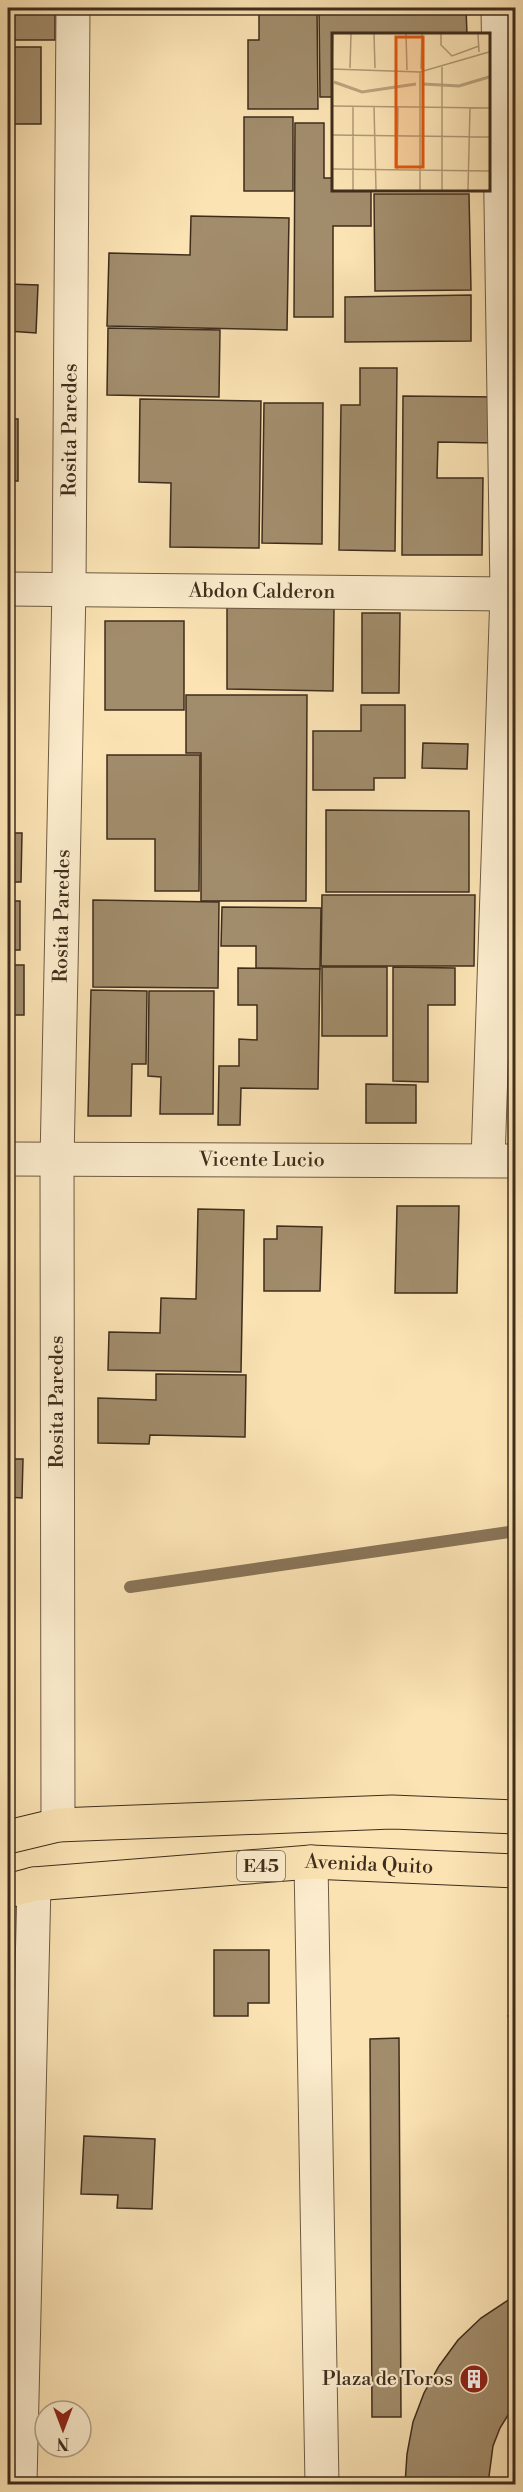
<svg xmlns="http://www.w3.org/2000/svg" width="523" height="2492" viewBox="0 0 523 2492" font-family="'Libre Bodoni',serif">
<style>
.lines{fill:none;stroke-linecap:round;stroke-linejoin:round}
.stream{stroke:#897558;stroke-width:12}
.building{fill:#a18c6b;stroke:#3f2d1c;stroke-width:1.5}
.minor-casing{stroke:#6e5a42;stroke-width:35}
.highway-casing{stroke:#3f2d1c;stroke-width:35}
.minor{stroke:#fcedce;stroke-width:33}
.highway{stroke:#fbe3b4;stroke-width:33}
.labels{text-anchor:middle;dominant-baseline:central;stroke-width:4.5;stroke-linejoin:round;paint-order:stroke}
.shield{fill:#fcedce;stroke:#786751;stroke-width:1.5}
.shield-label{font-size:18px;font-weight:bold;fill:#3f2d1c}
.street-label{font-size:20px;fill:#3f2d1c;stroke:#fcedce}
.poi-label{font-size:20px;fill:#3f2d1c;stroke:#fcedce;text-anchor:end}
.inset-river{fill:none;stroke:#bba580;stroke-width:3}
.inset-road{fill:none;stroke:#b09a77;stroke-width:1.5}
.view{fill:#e0570d;fill-opacity:0.15;stroke:#e0570d;stroke-width:3}
.inset-edge{fill:none;stroke:#3f2d1c;stroke-width:3}
</style>
<rect width="100%" height="100%" fill="#fbe3b4"/>
<filter id="stains"><feTurbulence type="fractalNoise" baseFrequency=".00333" numOctaves="4"/><feColorMatrix values="0 0 0 0 .2 0 0 0 0 .09 0 0 0 0 .02 0 0 0 .5 -.17"/></filter>
<radialGradient id="worn" r=".72"><stop offset=".6" stop-color="#630" stop-opacity="0"/><stop offset="1" stop-color="#630" stop-opacity=".3"/></radialGradient>
<g class="lines">
<polyline class="stream" points="130,1587 516,1531"/>
</g>
<g class="building">
<rect x="8" y="8" width="47" height="32"/>
<polygon points="259,8 317,8 318,109 248,109 248,40 259,40"/>
<polygon points="319,8 466,8 467,34 334,34 334,97 320,97"/>
<rect x="8" y="47" width="33" height="77"/>
<rect x="244" y="117" width="49" height="74"/>
<polygon points="295,123 324,123 324,178 334,178 334,189 371,189 371,226 333,226 333,317 294,317"/>
<polygon points="374,194 469,194 471,290 375,291"/>
<polygon points="191,216 289,218 287,330 107,326 109,253 190,255"/>
<polygon points="8,284 38,285 36,333 8,331"/>
<polygon points="471,295 471,341 345,342 345,297"/>
<polygon points="108,328 220,330 219,397 107,395"/>
<polygon points="360,368 397,368 395,551 339,550 341,405 360,405"/>
<polygon points="403,396 496,397 495,443 438,442 437,478 483,478 482,555 402,555"/>
<polygon points="140,399 261,401 259,548 170,547 171,483 139,482"/>
<polygon points="264,403 323,403 322,544 262,543"/>
<rect x="8" y="419" width="10" height="62"/>
<polygon points="227,607 334,609 333,691 227,689"/>
<polygon points="362,613 400,613 399,693 362,693"/>
<rect x="105" y="621" width="79" height="89"/>
<polygon points="186,695 307,695 306,901 201,901 201,753 186,753"/>
<polygon points="361,705 405,705 405,778 374,778 374,790 313,790 313,731 361,731"/>
<polygon points="423,743 468,744 467,769 422,768"/>
<polygon points="107,755 200,755 199,891 155,891 155,839 107,839"/>
<polygon points="326,810 469,811 469,892 326,892"/>
<polygon points="8,833 22,833 21,882 8,882"/>
<polygon points="322,895 475,895 474,966 321,966"/>
<polygon points="93,900 219,902 218,988 93,987"/>
<rect x="8" y="901" width="12" height="49"/>
<polygon points="222,907 321,908 320,969 256,968 256,946 221,946"/>
<rect x="8" y="965" width="16" height="50"/>
<rect x="322" y="967" width="65" height="69"/>
<polygon points="393,967 455,968 455,1005 428,1005 428,1082 393,1081"/>
<polygon points="238,968 320,969 318,1089 241,1088 240,1125 218,1125 219,1066 239,1066 239,1039 257,1040 257,1005 238,1005"/>
<polygon points="91,990 147,991 146,1064 132,1064 131,1116 88,1116"/>
<polygon points="149,991 214,991 213,1114 160,1114 161,1077 148,1076"/>
<polygon points="366,1084 416,1085 416,1123 366,1123"/>
<polygon points="397,1206 459,1206 457,1293 395,1293"/>
<polygon points="198,1209 244,1210 241,1372 108,1370 109,1332 160,1333 161,1298 196,1299"/>
<polygon points="277,1226 322,1227 320,1291 264,1291 264,1239 277,1239"/>
<polygon points="156,1374 246,1375 245,1437 150,1435 149,1444 98,1443 98,1398 156,1400"/>
<polygon points="8,1459 23,1459 22,1498 8,1497"/>
<polygon points="214,1950 269,1950 269,2003 248,2003 248,2016 214,2016"/>
<polygon points="516,2001 516,2021 508,2016"/>
<polygon points="399,2038 401,2417 372,2417 370,2039"/>
<polygon points="84,2136 155,2139 152,2209 117,2208 118,2195 81,2194"/>
<polygon points="516,2295 516,2402 500,2428 493,2446 488,2484 405,2484 407,2454 413,2422 424,2393 439,2366 458,2340 481,2318"/>
</g>
<g class="lines">
<g class="minor-casing">
<g id="minor">
<path id="s1" d="M8,589L516,594"/>
<path id="s2" d="M8,1159L516,1161"/>
<polyline points="488,1160 507,593 498,8"/>
<path id="s3" d="M58,1825L57,1160L69,588L73,8"/>
<polyline points="311,1862 322,2484"/>
<polyline points="20,2484 34,1884"/>
</g>
</g>
<g class="highway-casing">
<g id="highway">
<polyline points="8,1837 58,1825 392,1812 516,1817"/>
<path id="s4" d="M8,1891L34,1884L311,1862L516,1871"/>
</g>
</g>
<use href="#minor" class="minor"/>
<use href="#highway" class="highway"/>
</g>
<defs>
<g id="building-disc" transform="scale(1.5)"><circle r="9.5" fill="#8f2418" stroke="#fcedce"/><path d="M-4-6H4V6H1V3H-1V6H-4ZM-2.5-4.3h1.7v1.8h-1.7ZM.8-4.3h1.7v1.8H.8ZM-2.5-1h1.7V.8h-1.7ZM.8-1h1.7V.8H.8Z" fill="#fff"/></g>
</defs>
<g fill-rule="evenodd">
<use href="#building-disc" x="474" y="2379"/>
</g>
<g class="labels">
<rect class="shield" x="237" y="1851" width="48" height="30" rx="4.5"/>
<g class="shield-label">
<text x="261" y="1866">E45</text>
</g>
<g class="street-label">
<text stroke="none"><textPath href="#s3" startOffset="1395">Rosita Paredes</textPath></text>
<text stroke="none"><textPath href="#s1" startOffset="254">Abdon Calderon</textPath></text>
<text stroke="none"><textPath href="#s3" startOffset="909">Rosita Paredes</textPath></text>
<text stroke="none"><textPath href="#s2" startOffset="254">Vicente Lucio</textPath></text>
<text transform="translate(57 1402) rotate(-90)">Rosita Paredes</text>
<text stroke="none"><textPath href="#s4" startOffset="363">Avenida Quito</textPath></text>
</g>
<g class="poi-label">
<text x="453" y="2379">Plaza de Toros</text>
</g>
</g>
<g transform="translate(332 33)">
<rect width="158" height="158" fill="#fbe3b4"/>
<path class="inset-river" d="M2,49L30,59L84,51M91,51L127,53L157,44"/>
<path class="inset-road" d="M42,1L43,35M74,1L75,37M109,1V12L120,23L147,13M146,1L147,19M0,33L1,1M110,34V157M18,35L19,1M0,36L88,39L157,19M89,36L90,1M0,73L157,75M42,73L44,157M0,102L157,104M0,136L157,138M65,137L66,74M21,157V73M88,157V39M136,157L138,75"/>
<path class="view" d="M64,4H91V134H64Z"/>
<rect width="158" height="158" class="inset-edge"/>
</g>
<rect width="523" height="2492" fill="none" stroke="#fbe3b4" stroke-width="30"/>
<rect x="9" y="9" width="505" height="2474" fill="none" stroke="#3f2d1c" stroke-width="3"/>
<rect x="15" y="15" width="493" height="2462" fill="none" stroke="#3f2d1c" stroke-width="1.5"/>
<g transform="translate(63 2429) rotate(180)"><circle r="28" fill="#fcedce" stroke="#b0a087" stroke-width="1.5"/>
<path d="M0-4.5L10 22L0 15L-10 22Z" fill="#8f2418"/>
<text y="-9" font-size="16" font-weight="bold" text-anchor="middle" fill="#3f2d1c">N</text>
</g>
<rect width="100%" height="100%" filter="url(#stains)"/>
<rect width="100%" height="100%" fill="url(#worn)"/>
</svg>
